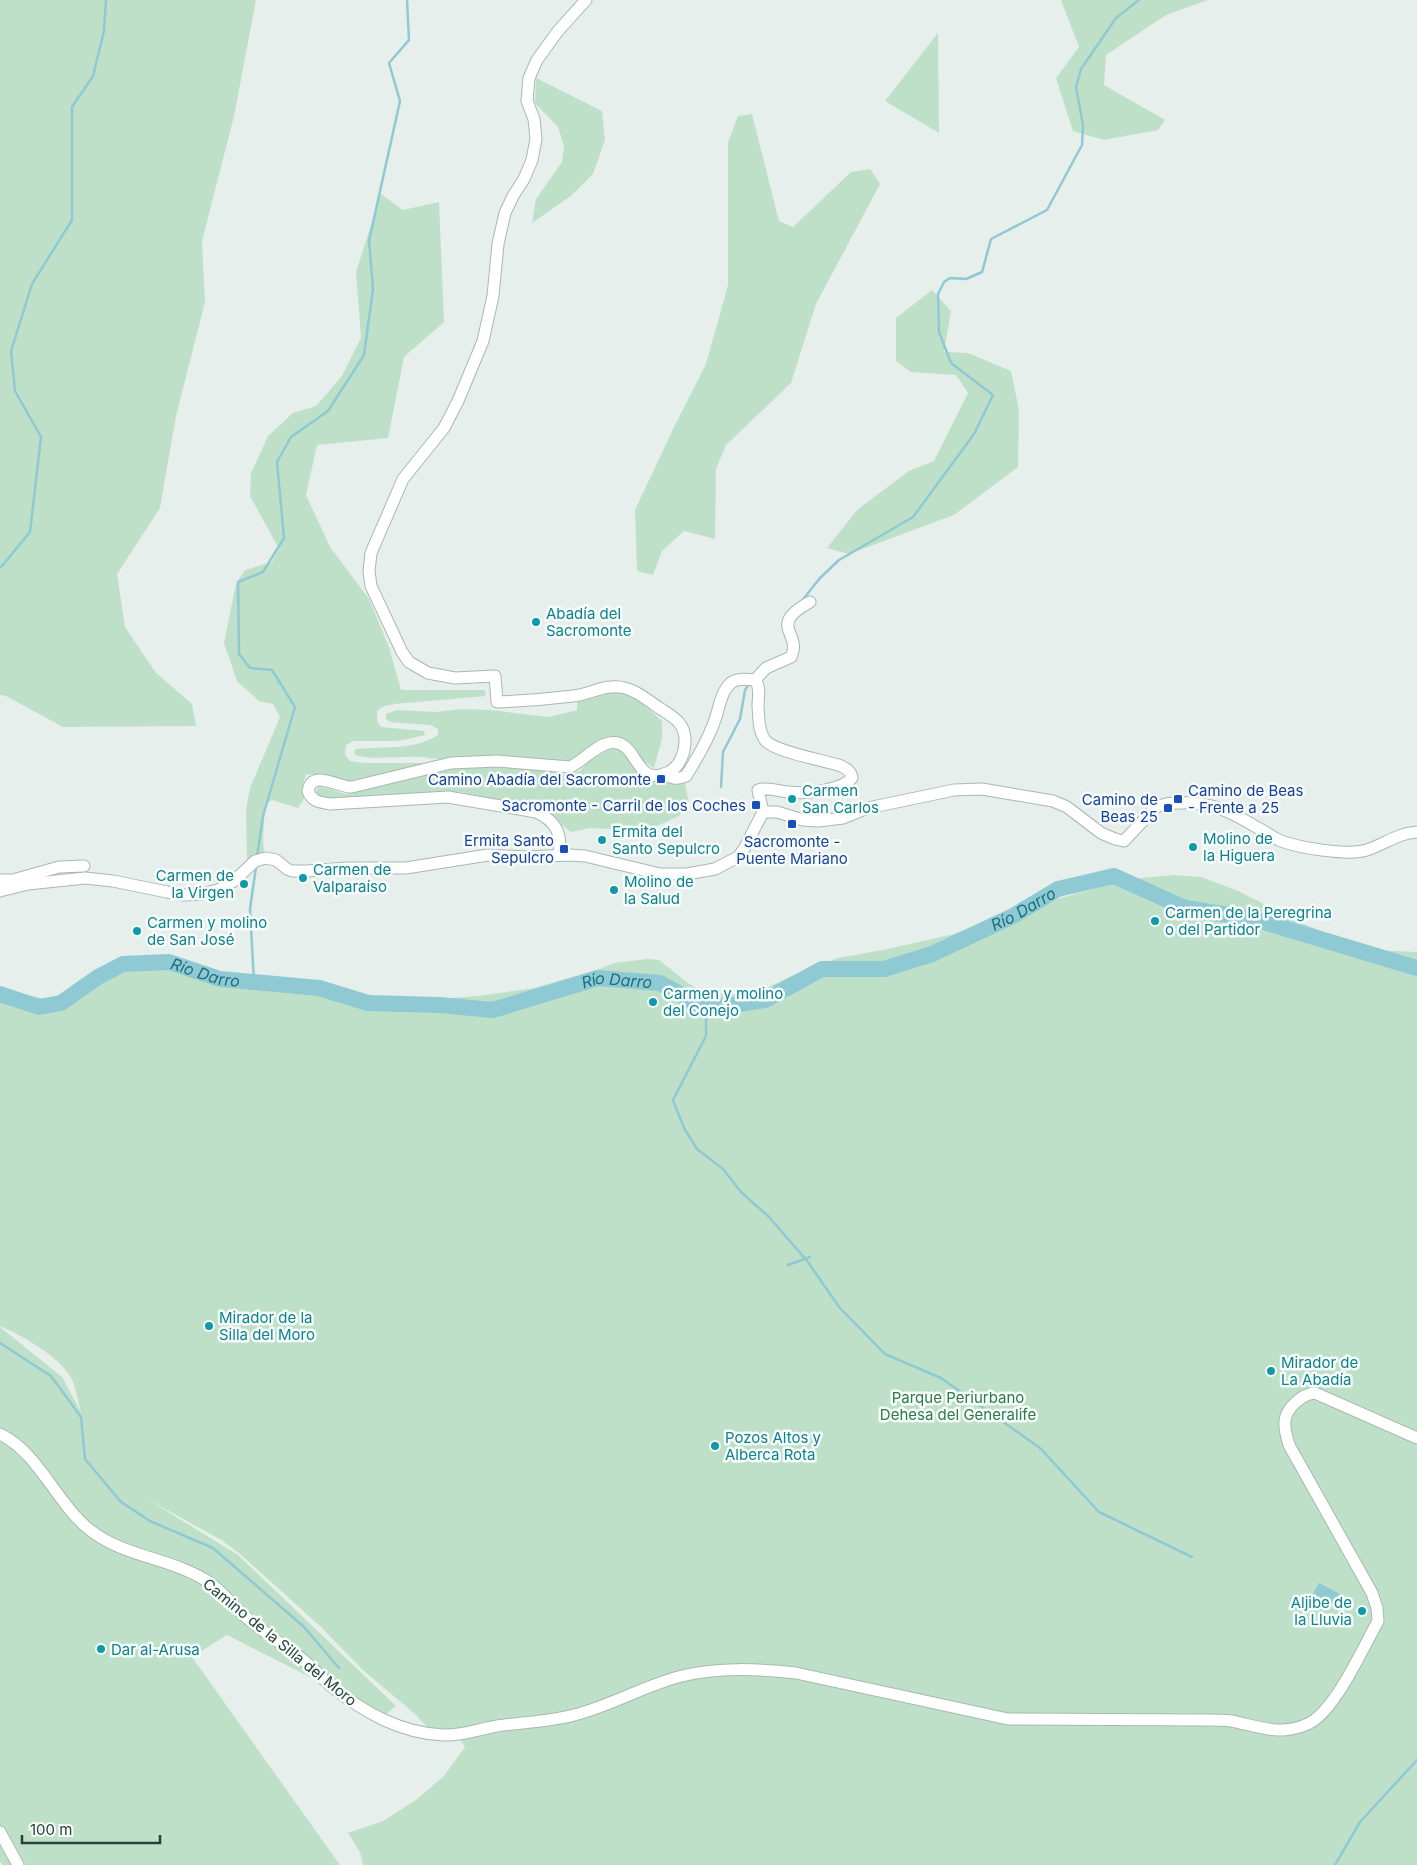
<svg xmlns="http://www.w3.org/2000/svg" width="1417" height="1865" viewBox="0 0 1417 1865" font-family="Inter,sans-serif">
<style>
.green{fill:#bfe0c8}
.water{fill:#8ec9d4}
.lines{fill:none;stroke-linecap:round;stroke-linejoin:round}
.stream{stroke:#8ec9d4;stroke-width:2.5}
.river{stroke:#8ec9d4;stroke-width:16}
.minor-casing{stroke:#a8b8b2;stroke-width:13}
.minor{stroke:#fff;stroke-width:11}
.culture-dot{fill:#0f9aa8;stroke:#f7fbf9;stroke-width:2}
.transit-dot{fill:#1a4fb4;stroke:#f7fbf9;stroke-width:2}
.labels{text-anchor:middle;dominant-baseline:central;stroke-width:5;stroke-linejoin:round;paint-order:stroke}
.culture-label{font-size:15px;fill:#0d838f;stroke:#f7fbf9;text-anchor:start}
.transit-label{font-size:15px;fill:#164399;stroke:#f7fbf9;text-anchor:end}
.park-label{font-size:15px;fill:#2d7a4b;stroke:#f7fbf9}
.street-label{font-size:15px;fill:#24423a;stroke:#f7fbf9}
.water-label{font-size:16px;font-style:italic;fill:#1c6f80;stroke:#f7fbf9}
</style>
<rect width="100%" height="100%" fill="#e6efeb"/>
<g class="green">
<polygon points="0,0 256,0 234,116 202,241 205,302 176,416 160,508 117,574 125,627 156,673 192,704 196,726 63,727 6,696 0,695"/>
<polygon points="1061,0 1208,0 1166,15 1106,55 1104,85 1165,120 1158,130 1104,140 1073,131 1056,78 1079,47"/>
<polygon points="938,33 939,133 885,101"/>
<polygon points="536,78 602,111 605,140 593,174 572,195 532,223 536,199 562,162 564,146 558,127 535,103"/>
<polygon points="752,114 779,221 793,227 851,172 870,169 880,184 816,304 791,383 726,445 716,469 715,539 684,531 662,551 653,575 637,571 635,510 674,427 706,364 728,285 728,142 738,116"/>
<polygon points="381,194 403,210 439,202 444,322 404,357 388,438 317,445 306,495 330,547 369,599 389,647 401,690 485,690 486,696 394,704 382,707 377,711 377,721 381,727 424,731 425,735 398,741 354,741 346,745 345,755 350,761 364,763 428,763 429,765 367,781 347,782 311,774 306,775 303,784 305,797 298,808 272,800 265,804 263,840 264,854 247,859 246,810 250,788 280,717 273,704 259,701 237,681 224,643 236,584 245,570 272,562 279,549 250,496 251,473 268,436 293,413 316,406 342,376 361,338 356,272"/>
<polygon points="932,290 951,311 944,352 968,353 1011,371 1019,410 1018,467 954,515 849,554 827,548 858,509 909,471 934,461 968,393 956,375 911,372 896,361 896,318"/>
<path d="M615,692L631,695L646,706L662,721V739L654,768C650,765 645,763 641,760C633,754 631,741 621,738C602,732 589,753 574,760C553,769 479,758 452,757C438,761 434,758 421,757C399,756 378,760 357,756L354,753L356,749C383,746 414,751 438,735V729L430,725L390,722L386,719V714L397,710L435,712L462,709L490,710L549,717L577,710V699L599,693Z"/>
<path d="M614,747C629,754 625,757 634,769C645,784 667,782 685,784L689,803L679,816L641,833L621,836L609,829L590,828L571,832L541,809L460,792L334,800L322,797L316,792L318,787C324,786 338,792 346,794L461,767L535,768L566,775L580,771L593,756L603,749Z"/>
<path d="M1173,875L1201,877L1238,891L1295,920L1352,945L1371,950L1417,952V1865H363L360,1852L348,1833L383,1821L416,1800L443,1777L465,1747L460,1739L429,1729L415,1714L365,1672L321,1627L240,1554L223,1541L147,1499L238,1555L396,1706L385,1715L227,1635L192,1657L340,1865H2L0,1861V1327L62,1377L81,1412C78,1403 77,1392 73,1382C62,1357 24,1337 0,1326V989L46,999L66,998L123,966L142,963H160L205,973L282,980L400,1000L439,999L479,996L534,988L597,970L614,963L648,959L659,960L688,983L704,992L745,995L764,989L789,977L838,958L888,949L954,934L1011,912L1112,884L1141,878Z"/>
</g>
<polygon class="water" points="1319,1583 1340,1594 1333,1604 1313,1594"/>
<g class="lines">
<g class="stream">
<polyline points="0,567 2,566 30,532 41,437 15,391 11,351 32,284 72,220 72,107 93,76 104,31 106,0"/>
<polyline points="801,602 820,578 839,560 913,517 974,434 993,395 951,363 939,332 938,294 944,282 950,278 966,279 982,272 991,239 1047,210 1082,145 1083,125 1076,87 1081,69 1116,18 1139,0"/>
<polyline points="721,787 723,752 740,719 745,690 749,684"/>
<polyline points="257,856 263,816 295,707 272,670 250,668 239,654 238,582 263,572 284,538 277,462 291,437 328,411 364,355 373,289 369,241 400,101 389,63 409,40 407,0"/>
<polyline points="254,982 250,909 256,867"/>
<polyline points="706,1009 706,1036 673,1100 684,1128 697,1149 723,1169 741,1192 769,1217 808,1262 839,1307 885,1354 941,1378 1040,1448 1099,1512 1192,1557"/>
<polyline points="788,1265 810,1257"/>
<polyline points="0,1343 51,1376 81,1417 85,1459 121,1502 150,1521 213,1548 304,1627 339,1668"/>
<polyline points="1335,1865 1360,1822 1417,1760"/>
</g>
<path class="river" id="s1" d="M0,994L39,1007L61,1003L98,977L123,964L169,962L220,979L319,988L368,1003L439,1005L493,1010L598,978L660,983L706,1009L765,1000L822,969H884L932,954L1013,916L1058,889L1114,876L1185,908L1254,919L1417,968"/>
<g class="minor-casing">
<g id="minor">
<path d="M755,680L766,668L791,657C803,633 766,626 810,602"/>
<path d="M663,774C672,778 677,780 686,776C699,755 712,733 718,710C720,701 724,688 732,682C738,678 748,679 755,680C761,687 758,697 758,706C759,717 758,730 765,740C774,752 824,760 841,766C847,769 851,771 852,778C840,791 806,794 788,792C778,791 769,787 758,790L763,812"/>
<path d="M763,812H777L803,820L818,821L843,818L868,808L954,790L982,789L1053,801L1067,807L1101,833L1115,839L1124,841L1155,808C1163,803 1171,803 1180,803C1211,801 1233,813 1258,828C1266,832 1273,838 1281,841C1300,848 1348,856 1367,850C1385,844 1398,833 1417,832"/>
<path d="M559,855C562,833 556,821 536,812L448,797L330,804C320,802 312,802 308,791C312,768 339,788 352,787L451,763L497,761L570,767C583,761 595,746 609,743C639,737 633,790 669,772C680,766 684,754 685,743C686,724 675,718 661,709C648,701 640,692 625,688C606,683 591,694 573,696C548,699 523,701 497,702L495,676L455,678L428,673L409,662L402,652L371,586L369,571L371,553L403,479L444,428L458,401L483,341L493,296L498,244L505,213L513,196L524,179L532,160L536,139L534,119L527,101L529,78L537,60L558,31L586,0"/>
<polyline points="0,880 13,880 59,867 84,866"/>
<polyline points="0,891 28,884 85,878 113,881 167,892 184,895 202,894 221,889 235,880 255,861 266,858 276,860 287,869 292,871 307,871 347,868 406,868 488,855 525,857 570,855 585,856 660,874 687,874 715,869 738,857 744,849 763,812"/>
<path d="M0,1434C39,1453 56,1503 90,1530C124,1557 171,1558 207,1581C222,1591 233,1606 247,1618C264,1633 284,1645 302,1659C313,1668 322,1678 332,1687C365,1713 401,1733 443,1735C462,1736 479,1729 497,1726C523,1722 549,1722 574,1715C611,1706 645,1685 682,1676C719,1667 758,1669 796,1673L1008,1719L1207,1720C1215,1720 1223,1720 1231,1721C1248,1724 1266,1731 1284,1730C1294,1729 1304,1727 1313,1721C1338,1704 1363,1648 1378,1621L1377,1608L1372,1593L1289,1445C1287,1438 1284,1429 1285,1421C1286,1408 1302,1394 1315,1393L1417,1438"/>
<polyline points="0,1832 18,1865"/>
</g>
</g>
<use href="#minor" class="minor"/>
</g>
<g class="culture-dot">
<circle cx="536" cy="622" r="5"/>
<circle cx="792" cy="799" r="5"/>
<circle cx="602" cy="840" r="5"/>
<circle cx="1193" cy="847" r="5"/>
<circle cx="303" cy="878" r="5"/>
<circle cx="244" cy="884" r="5"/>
<circle cx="614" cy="890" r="5"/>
<circle cx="1155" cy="921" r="5"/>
<circle cx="137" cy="931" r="5"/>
<circle cx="653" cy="1002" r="5"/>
<circle cx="209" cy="1326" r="5"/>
<circle cx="1271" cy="1371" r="5"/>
<circle cx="715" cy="1446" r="5"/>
<circle cx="1362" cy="1611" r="5"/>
<circle cx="101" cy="1649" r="5"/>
</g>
<g class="transit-dot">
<rect x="656" y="774" width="10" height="10" rx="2.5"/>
<rect x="1173" y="794" width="10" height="10" rx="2.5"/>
<rect x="751" y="800" width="10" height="10" rx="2.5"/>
<rect x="1163" y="803" width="10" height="10" rx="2.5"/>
<rect x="787" y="819" width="10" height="10" rx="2.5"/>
<rect x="559" y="844" width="10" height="10" rx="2.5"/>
</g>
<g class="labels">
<g class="culture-label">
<text x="546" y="613">Abadía del<tspan x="546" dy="17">Sacromonte</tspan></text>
<text x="802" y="790">Carmen<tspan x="802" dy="17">San Carlos</tspan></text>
<text x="612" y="831">Ermita del<tspan x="612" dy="17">Santo Sepulcro</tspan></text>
<text x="1203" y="838">Molino de<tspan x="1203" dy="17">la Higuera</tspan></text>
<text x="313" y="869">Carmen de<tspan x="313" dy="17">Valparaíso</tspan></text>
<text x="234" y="875" text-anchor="end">Carmen de<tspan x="234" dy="17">la Virgen</tspan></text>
<text x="624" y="881">Molino de<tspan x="624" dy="17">la Salud</tspan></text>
<text x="1165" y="912">Carmen de la Peregrina<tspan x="1165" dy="17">o del Partidor</tspan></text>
<text x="147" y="922">Carmen y molino<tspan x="147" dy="17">de San José</tspan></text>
<text x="663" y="993">Carmen y molino<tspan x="663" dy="17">del Conejo</tspan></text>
<text x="219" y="1317">Mirador de la<tspan x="219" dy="17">Silla del Moro</tspan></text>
<text x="1281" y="1362">Mirador de<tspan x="1281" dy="17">La Abadía</tspan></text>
<text x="725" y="1437">Pozos Altos y<tspan x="725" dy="17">Alberca Rota</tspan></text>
<text x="1352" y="1602" text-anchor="end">Aljibe de<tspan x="1352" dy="17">la Lluvia</tspan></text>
<text x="111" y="1649">Dar al-Arusa</text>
</g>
<g class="transit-label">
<text x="651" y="779">Camino Abadía del Sacromonte</text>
<text x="1188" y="790" text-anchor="start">Camino de Beas<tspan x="1188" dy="17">- Frente a 25</tspan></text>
<text x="1158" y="799">Camino de<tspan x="1158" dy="17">Beas 25</tspan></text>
<text x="746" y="805">Sacromonte - Carril de los Coches</text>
<text x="554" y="840">Ermita Santo<tspan x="554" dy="17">Sepulcro</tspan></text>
<text x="792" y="841" text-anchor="middle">Sacromonte -<tspan x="792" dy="17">Puente Mariano</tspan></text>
</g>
<g class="park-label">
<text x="958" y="1397">Parque Periurbano<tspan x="958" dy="17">Dehesa del Generalife</tspan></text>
</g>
<g class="street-label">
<text transform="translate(280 1642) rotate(39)">Camino de la Silla del Moro</text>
</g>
<g class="water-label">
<text stroke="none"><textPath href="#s1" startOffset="1076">Río Darro</textPath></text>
<text stroke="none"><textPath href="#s1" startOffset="221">Río Darro</textPath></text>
<text stroke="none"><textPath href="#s1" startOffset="641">Río Darro</textPath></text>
</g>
</g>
<path d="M22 1835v8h138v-8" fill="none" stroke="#24423a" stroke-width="2.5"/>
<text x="30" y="1835" font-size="15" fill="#24423a" stroke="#f7fbf9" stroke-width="4" paint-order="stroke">100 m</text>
</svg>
